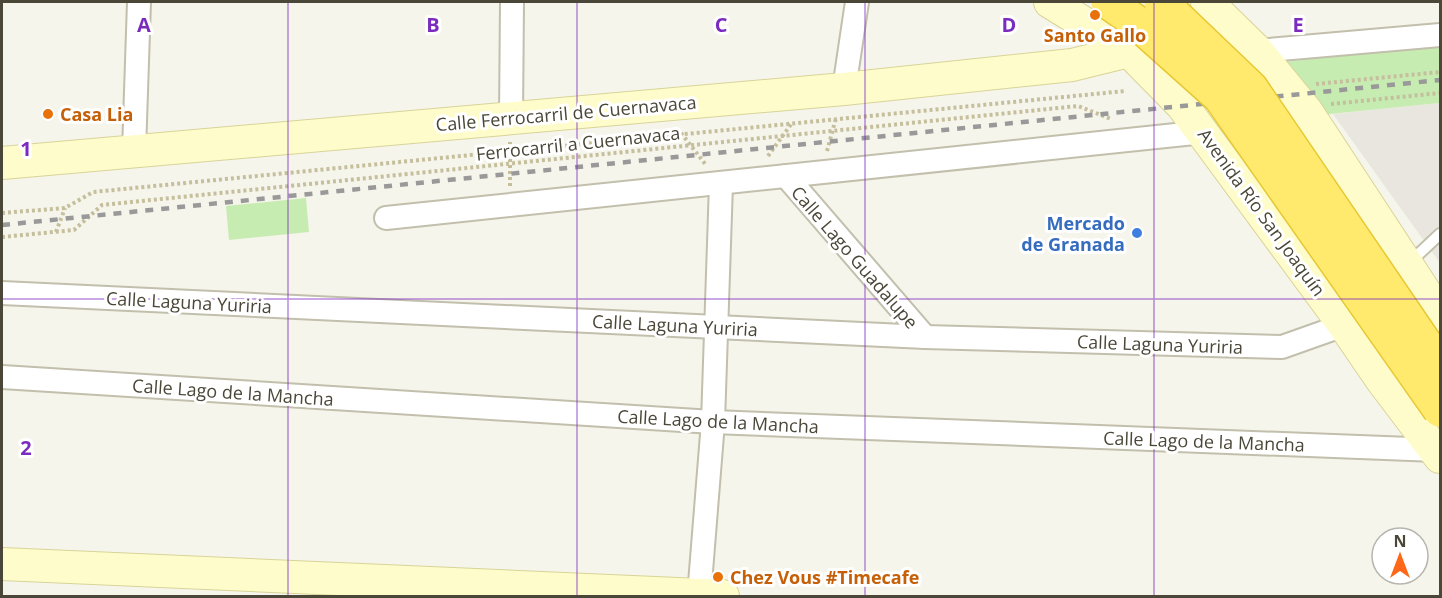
<svg xmlns="http://www.w3.org/2000/svg" width="1442" height="598" viewBox="0 0 1442 598" font-family="'Open Sans',sans-serif">
<style>
.industrial{fill:#e9e6df}
.green{fill:#c6ecb2}
.lines{fill:none;stroke-linecap:round;stroke-linejoin:round}
.lane-casing{stroke:#c2bfac;stroke-width:14}
.street-casing{stroke:#c2bfac;stroke-width:26}
.secondary-casing{stroke:#d8d498;stroke-width:34}
.path{stroke:#c5bf9d;stroke-width:4;stroke-dasharray:3 3;stroke-linecap:butt}
.lane{stroke:#fff;stroke-width:10}
.street{stroke:#fff;stroke-width:22}
.secondary{stroke:#fffccc;stroke-width:32}
.rail{stroke:#999;stroke-width:4.5;stroke-dasharray:8 8;stroke-linecap:butt}
.highway-bridge-casing{stroke:#e7c834;stroke-width:36;stroke-linecap:butt}
.highway-bridge{stroke:#ffea6d;stroke-width:33}
.grid{fill:none;stroke:#7b2cbf;stroke-width:1.5;stroke-opacity:0.55}
.food-dot{fill:#e8710a;stroke:#fff;stroke-width:2}
.shop-dot{fill:#3f7fe0;stroke:#fff;stroke-width:2}
.labels{text-anchor:middle;dominant-baseline:central;stroke-width:6;stroke-linejoin:round;paint-order:stroke}
.food-label{font-size:18px;font-weight:bold;fill:#c56008;stroke:#fff;text-anchor:start}
.street-label{font-size:18px;fill:#4b4738;stroke:#fff}
.shop-label{font-size:18px;font-weight:bold;fill:#366cbe;stroke:#fff;text-anchor:end}
.grid-label{font-size:20px;text-anchor:middle;font-weight:bold;fill:#7b2cbf;stroke:#fff;stroke-width:6;stroke-linejoin:round;paint-order:stroke}
</style>
<rect width="100%" height="100%" fill="#f6f5eb"/>
<polygon class="industrial" points="1440,103 1440,263 1333,114"/>
<g class="green">
<polygon points="1440,45 1440,103 1320,115 1284,62"/>
<polygon points="306,198 309,232 229,240 226,206"/>
</g>
<g class="lines">
<g class="lane-casing">
<polyline id="lane" points="1409,263 1440,234"/>
</g>
<g class="street-casing">
<g id="street">
<polyline points="1257,51 1440,35"/>
<polyline points="844,89 857,2"/>
<polyline points="511,118 512,2"/>
<polyline points="134,151 139,2"/>
<polyline points="786,176 925,337"/>
<polyline points="386,218 1204,132"/>
<polyline points="2,293 925,337 1282,347 1344,325"/>
<polyline points="2,377 713,422 1436,450"/>
<polyline points="699,596 713,422 721,184"/>
</g>
</g>
<g class="secondary-casing">
<g id="secondary">
<polyline points="1050,2 1129,51 1182,105 1344,325 1381,379 1440,457"/>
<polyline points="1207,2 1257,51 1307,112 1440,315"/>
<polyline points="2,163 844,89 1072,65 1129,51"/>
<polyline points="2,564 723,596"/>
</g>
</g>
<g class="path">
<polyline points="1316,84 1440,72"/>
<polyline points="1331,104 1440,93"/>
<polyline points="681,133 706,165"/>
<polyline points="827,151 836,118"/>
<polyline points="768,156 792,123"/>
<polyline points="510,186 510,142"/>
<polyline points="2,213 65,208 93,192 1125,91"/>
<polyline points="56,232 65,208"/>
<polyline points="2,237 74,230 102,205 1078,106 1111,119"/>
</g>
<use href="#lane" class="lane"/>
<use href="#street" class="street"/>
<use href="#secondary" class="secondary"/>
<polyline class="rail" points="2,225 1440,80"/>
<g class="highway-bridge-casing">
<g id="highway-bridge">
<polyline points="1108,2 1135,21 1220,97 1440,410"/>
<polyline points="1161,2 1251,88 1440,365"/>
</g>
</g>
<use href="#highway-bridge" class="highway-bridge"/>
</g>
<path class="grid" d="M288,2V596M577,2V596M865,2V596M1154,2V596M2,299H1440"/>
<g class="food-dot">
<circle cx="1095" cy="15" r="6"/>
<circle cx="48" cy="114" r="6"/>
<circle cx="718" cy="577" r="6"/>
</g>
<circle class="shop-dot" cx="1137" cy="233" r="6"/>
<g class="labels">
<g class="food-label">
<text x="1095" y="35" text-anchor="middle">Santo Gallo</text>
<text x="60" y="114">Casa Lia</text>
<text x="730" y="577">Chez Vous #Timecafe</text>
</g>
<g class="street-label">
<text transform="translate(566 113) rotate(-5)">Calle Ferrocarril de Cuernavaca</text>
<text transform="translate(578 143) rotate(-6)">Ferrocarril a Cuernavaca</text>
<text transform="translate(1262 212) rotate(54)">Avenida Río San Joaquín</text>
<text transform="translate(855 257) rotate(49)">Calle Lago Guadalupe</text>
<text transform="translate(189 302) rotate(3)">Calle Laguna Yuriria</text>
<text transform="translate(675 325) rotate(3)">Calle Laguna Yuriria</text>
<text transform="translate(1160 344) rotate(2)">Calle Laguna Yuriria</text>
<text transform="translate(233 392) rotate(4)">Calle Lago de la Mancha</text>
<text transform="translate(718 421) rotate(3)">Calle Lago de la Mancha</text>
<text transform="translate(1204 441) rotate(2)">Calle Lago de la Mancha</text>
</g>
<g class="shop-label">
<text x="1125" y="223">Mercado<tspan x="1125" dy="21">de Granada</tspan></text>
</g>
</g>
<g class="grid-label">
<text x="144" y="32">A</text>
<text x="433" y="32">B</text>
<text x="721" y="32">C</text>
<text x="1009" y="32">D</text>
<text x="1298" y="32">E</text>
<text x="26" y="156">1</text>
<text x="26" y="455">2</text>
</g>
<rect width="1442" height="598" fill="none" stroke="#4b4738" stroke-width="6"/>
<g transform="translate(1400 556)"><circle r="28" fill="#ffffff" stroke="#b7b5af" stroke-width="1.5"/>
<path d="M0-4.5L10 22L0 15L-10 22Z" fill="#ff6819"/>
<text y="-9" font-size="16" font-weight="bold" text-anchor="middle" fill="#4b4738">N</text>
</g>
</svg>
